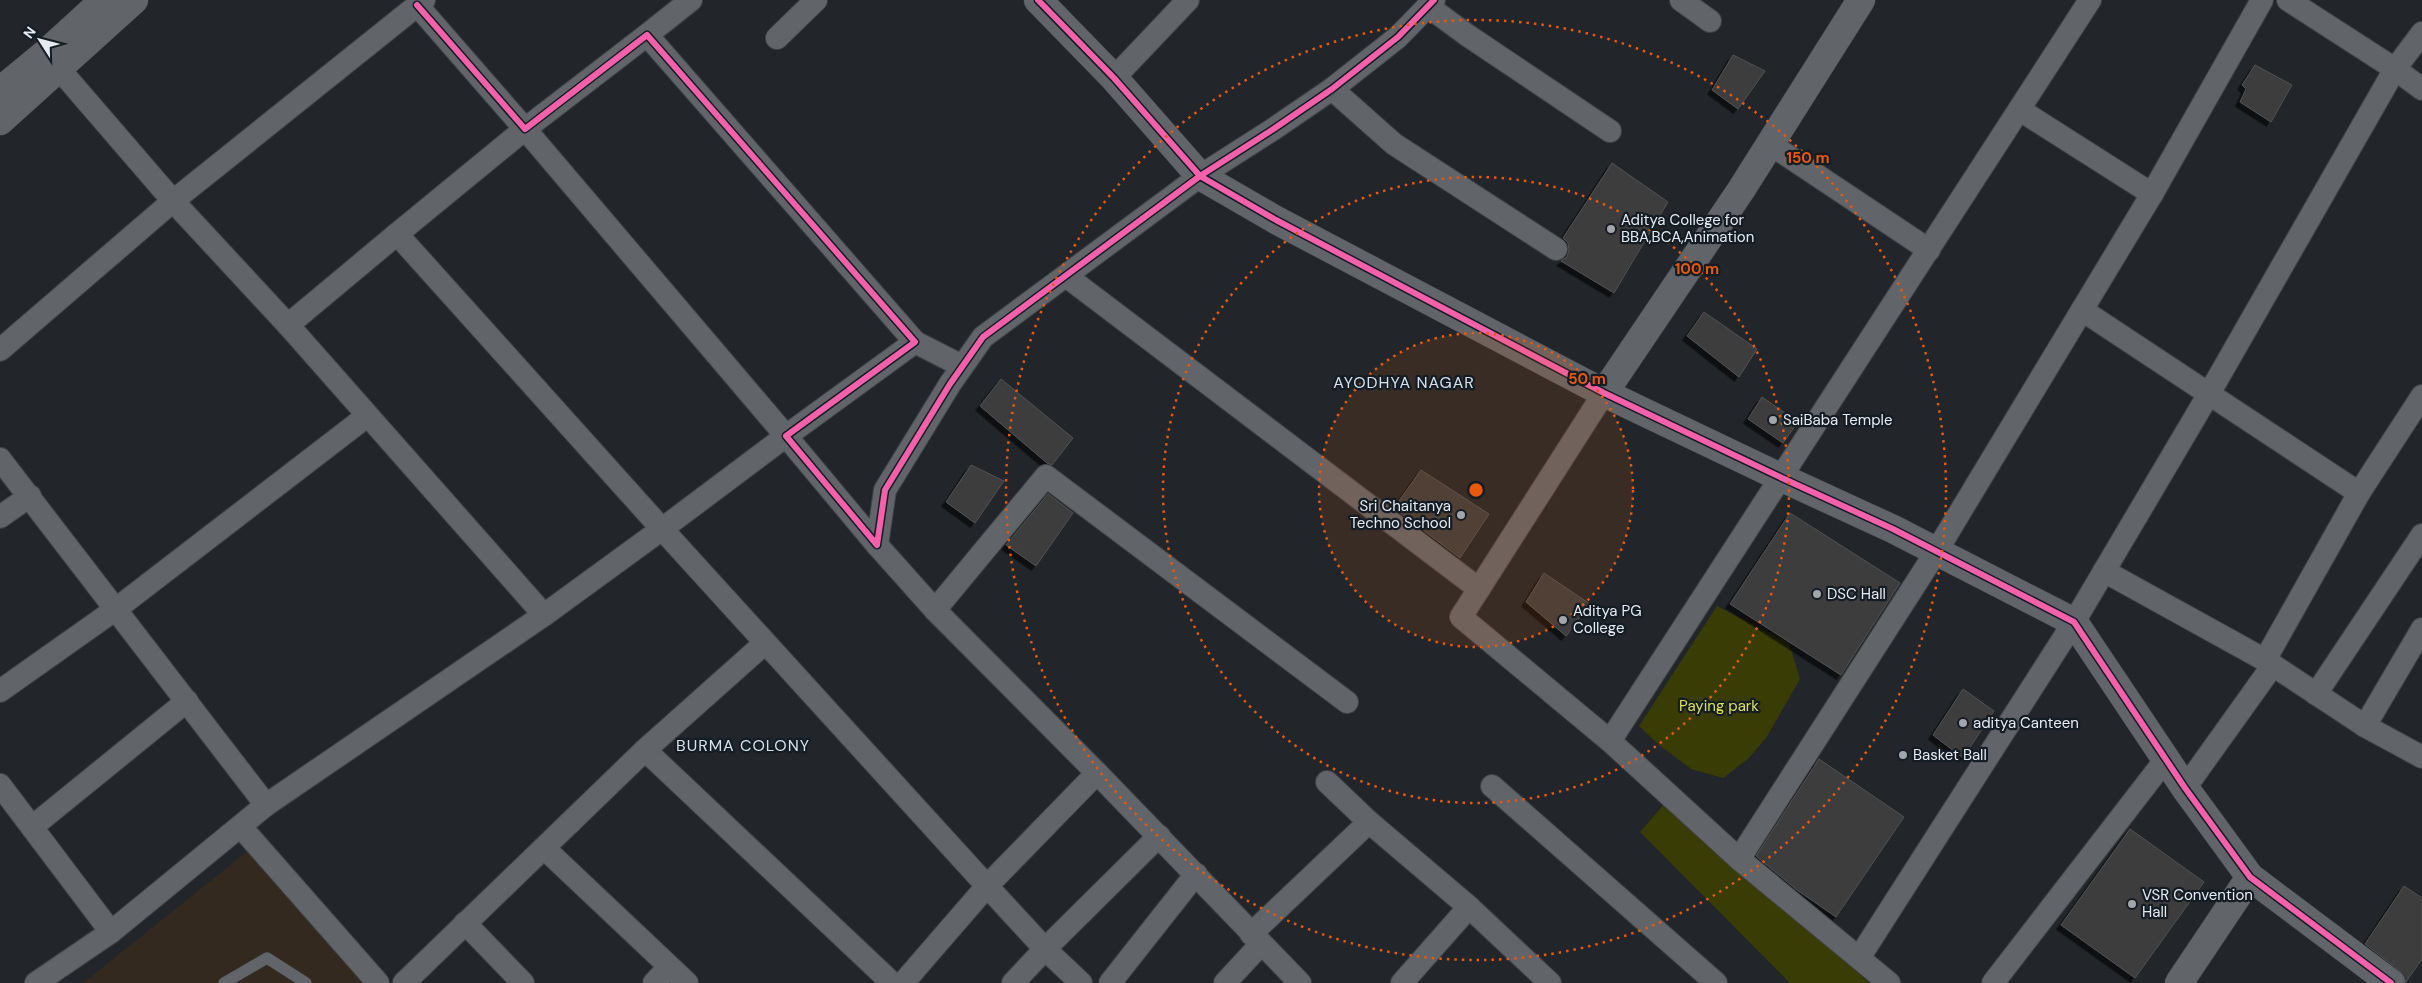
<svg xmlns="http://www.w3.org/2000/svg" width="2422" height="983" viewBox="0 0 2422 983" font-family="'DM Sans',sans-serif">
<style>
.industrial{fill:#33291e}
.green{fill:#3a3c06}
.building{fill:#3c3d3d;stroke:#515151;filter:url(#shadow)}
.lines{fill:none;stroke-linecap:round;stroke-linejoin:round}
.service-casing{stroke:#404347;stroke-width:12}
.minor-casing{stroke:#404347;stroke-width:24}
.tertiary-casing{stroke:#404347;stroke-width:29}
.service{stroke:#616468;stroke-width:11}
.minor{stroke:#616468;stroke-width:22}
.tertiary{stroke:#616468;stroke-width:28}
.cycleway-casing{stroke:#141c24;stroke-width:9}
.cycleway{stroke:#f560ab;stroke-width:6}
.ring{fill:none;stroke:#e8590c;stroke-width:2.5;stroke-dasharray:2.5 5}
.poi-dot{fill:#a1a6ab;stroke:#141c24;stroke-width:2}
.labels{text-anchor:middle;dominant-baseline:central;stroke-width:4.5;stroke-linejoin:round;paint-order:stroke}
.poi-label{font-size:15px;fill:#e6ebf1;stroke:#141c24;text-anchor:start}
.park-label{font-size:15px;fill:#dde25b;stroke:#141c24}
.neighbourhood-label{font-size:16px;letter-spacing:1px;fill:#d6e1ec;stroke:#141c24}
.centre{fill:#e8590c;stroke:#141c24;stroke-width:2.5}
.ring-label{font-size:15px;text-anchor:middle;font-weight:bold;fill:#e8590c;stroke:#141c24;stroke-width:4.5;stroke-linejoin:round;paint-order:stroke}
</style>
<defs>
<filter id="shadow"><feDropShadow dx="-4.5" dy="4.5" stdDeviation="0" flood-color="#0009"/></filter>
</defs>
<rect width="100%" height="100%" fill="#22262a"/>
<polygon class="industrial" points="254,846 363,983 83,983"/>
<g class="green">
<polygon points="1717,606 1789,643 1800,679 1766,738 1748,759 1723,778 1691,769 1659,745 1639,726"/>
<polygon points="1666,802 1869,983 1790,983 1640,832"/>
</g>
<g class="building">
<polygon points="1733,55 1765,71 1738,109 1712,90"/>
<polygon points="2255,65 2292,85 2271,122 2240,102 2246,89 2242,85"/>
<polygon points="1612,163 1668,202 1614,293 1561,261 1567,257 1569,250 1568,243 1563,238"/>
<polygon points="1704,312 1757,349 1739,377 1687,336"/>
<polygon points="1001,379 1073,438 1052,465 1047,463 980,406"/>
<polygon points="1762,397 1798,422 1783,443 1748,419"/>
<polygon points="971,465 1004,481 975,523 946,502"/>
<polygon points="1421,470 1489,514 1460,558 1394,508"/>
<polygon points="1048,494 1073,513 1036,566 1006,545"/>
<polygon points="1790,513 1900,583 1841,675 1730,604"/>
<polygon points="1544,573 1590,604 1566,636 1526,602"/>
<polygon points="1963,689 1994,711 1963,758 1933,735"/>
<polygon points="1819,759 1904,817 1836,917 1797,890 1756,856"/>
<polygon points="2130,829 2204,882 2135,978 2061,925"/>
<polygon points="2404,886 2422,898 2422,959 2406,982 2400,971 2365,944"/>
</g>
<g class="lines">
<g class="service-casing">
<polyline id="service" points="224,983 267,958 306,983"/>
</g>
<g class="minor-casing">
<g id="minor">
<polyline points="1681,0 1710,21"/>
<polyline points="417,5 525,129 647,35 915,342 786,436 877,545 885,490 950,384 983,337 1200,176 1272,130 1332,89 1398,37 1434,0"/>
<polyline points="1429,7 1467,35 1610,131"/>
<polyline points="2422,33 2395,69 2422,89"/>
<polyline points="647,35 691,0"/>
<polyline points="777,38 816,0"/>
<polyline points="48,56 173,201 424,0"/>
<polyline points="1114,78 1188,0"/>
<polyline points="1332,89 1394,144 1556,249"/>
<polyline points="2020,110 2152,194"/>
<polyline points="1770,144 1929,250"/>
<polyline points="397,234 525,129 786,436 662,529 987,886 1097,773 935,610 877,545"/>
<polyline points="1066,276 1479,589"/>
<polyline points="2082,310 2359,493 2265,660"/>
<polyline points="288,325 397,234 662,529 544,615"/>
<polyline points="915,342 962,366"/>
<polyline points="0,350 173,201 288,325 544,615 266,805 111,932 36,983"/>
<polyline points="1604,393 1461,617 1610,741 1739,859 1889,983"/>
<polyline points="0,459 266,805"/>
<polyline points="2359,493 2422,396"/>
<polyline points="0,517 30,496"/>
<polyline points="2104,571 2265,660 2365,726 2422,757"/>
<polyline points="935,610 1046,476 1347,702"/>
<polyline points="0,691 116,609 367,416"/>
<polyline points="2316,694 2422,535"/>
<polyline points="2365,726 2422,629"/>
<polyline points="1610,741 2090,0"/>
<polyline points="645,750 892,983"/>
<polyline points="1097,773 1300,983"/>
<polyline points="1327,782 1369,822 1469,907 1550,983"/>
<polyline points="0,785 111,932"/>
<polyline points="1492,786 1716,983"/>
<polyline points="2185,788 2273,665"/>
<polyline points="32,827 187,701"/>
<polyline points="241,827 378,983"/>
<polyline points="544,848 687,983"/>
<polyline points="1739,859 1936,552 2152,194 2262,0"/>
<polyline points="465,923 523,983"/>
<polyline points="1251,934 1369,822"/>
<polyline points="1859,958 2074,622 2210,392 2395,69 2288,0"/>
<polyline points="404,983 645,750 765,643"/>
<polyline points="654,983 669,967"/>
<polyline points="903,983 987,886 1045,949 1081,983"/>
<polyline points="1013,983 1045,949 1159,836"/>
<polyline points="1110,983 1196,874"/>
<polyline points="1225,983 1261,944"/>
<polyline points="1402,983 1469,907"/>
<polyline points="1993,983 2166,759"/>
</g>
</g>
<g class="tertiary-casing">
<g id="tertiary">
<polyline points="1038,0 1114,78 1200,176 1276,220 1604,393 1782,478 1893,529 2074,622 2185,788 2250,877 2391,983"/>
<polyline points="0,91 46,53 104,0"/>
<polyline points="0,121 134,0"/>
<polyline points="1604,393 1741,190 1861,0"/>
<polyline points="2179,983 2250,877"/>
</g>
</g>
<use href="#service" class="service"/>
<use href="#minor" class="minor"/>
<use href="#tertiary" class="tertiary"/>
<g class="cycleway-casing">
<g id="cycleway">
<polyline points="1038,0 1114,78 1200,176 1276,220 1604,393 1782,478 1893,529 2074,622 2185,788 2250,877 2391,983"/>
<polyline points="417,5 525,129 647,35 915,342 786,436 877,545 885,490 950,384 983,337 1200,176 1272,130 1332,89 1398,37 1434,0"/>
</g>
</g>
<use href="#cycleway" class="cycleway"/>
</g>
<circle cx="1476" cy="490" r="157" fill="#e8590c" fill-opacity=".12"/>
<g class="ring">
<circle cx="1476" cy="490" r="157"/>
<circle cx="1476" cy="490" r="313"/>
<circle cx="1476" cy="490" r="470"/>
</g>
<g class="poi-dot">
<circle cx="1611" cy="229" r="5"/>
<circle cx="1773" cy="420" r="5"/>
<circle cx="1461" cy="515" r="5"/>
<circle cx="1817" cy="594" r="5"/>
<circle cx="1563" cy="620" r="5"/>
<circle cx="1963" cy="723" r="5"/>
<circle cx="1903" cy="755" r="5"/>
<circle cx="2132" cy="904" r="5"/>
</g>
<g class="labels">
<g class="poi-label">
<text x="1621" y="220">Aditya College for<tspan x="1621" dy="17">BBA,BCA,Animation</tspan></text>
<text x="1783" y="420">SaiBaba Temple</text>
<text x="1451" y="506" text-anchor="end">Sri Chaitanya<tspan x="1451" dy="17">Techno School</tspan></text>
<text x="1827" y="594">DSC Hall</text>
<text x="1573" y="611">Aditya PG<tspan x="1573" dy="17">College</tspan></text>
<text x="1973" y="723">aditya Canteen</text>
<text x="1913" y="755">Basket Ball</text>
<text x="2142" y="895">VSR Convention<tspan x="2142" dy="17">Hall</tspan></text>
</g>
<g class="park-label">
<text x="1719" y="706">Paying park</text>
</g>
<g class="neighbourhood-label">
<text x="1404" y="382">AYODHYA NAGAR</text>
<text x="743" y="745">BURMA COLONY</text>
</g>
</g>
<circle cx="1476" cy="490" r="8" class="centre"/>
<g class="ring-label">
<text x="1808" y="163">150 m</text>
<text x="1697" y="274">100 m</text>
<text x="1587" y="384">50 m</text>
</g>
<g transform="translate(40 40) rotate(306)" stroke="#141c24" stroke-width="4" paint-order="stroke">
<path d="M0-4L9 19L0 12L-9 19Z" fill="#e6ebf1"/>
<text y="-8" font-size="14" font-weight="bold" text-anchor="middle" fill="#e6ebf1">N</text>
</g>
</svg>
